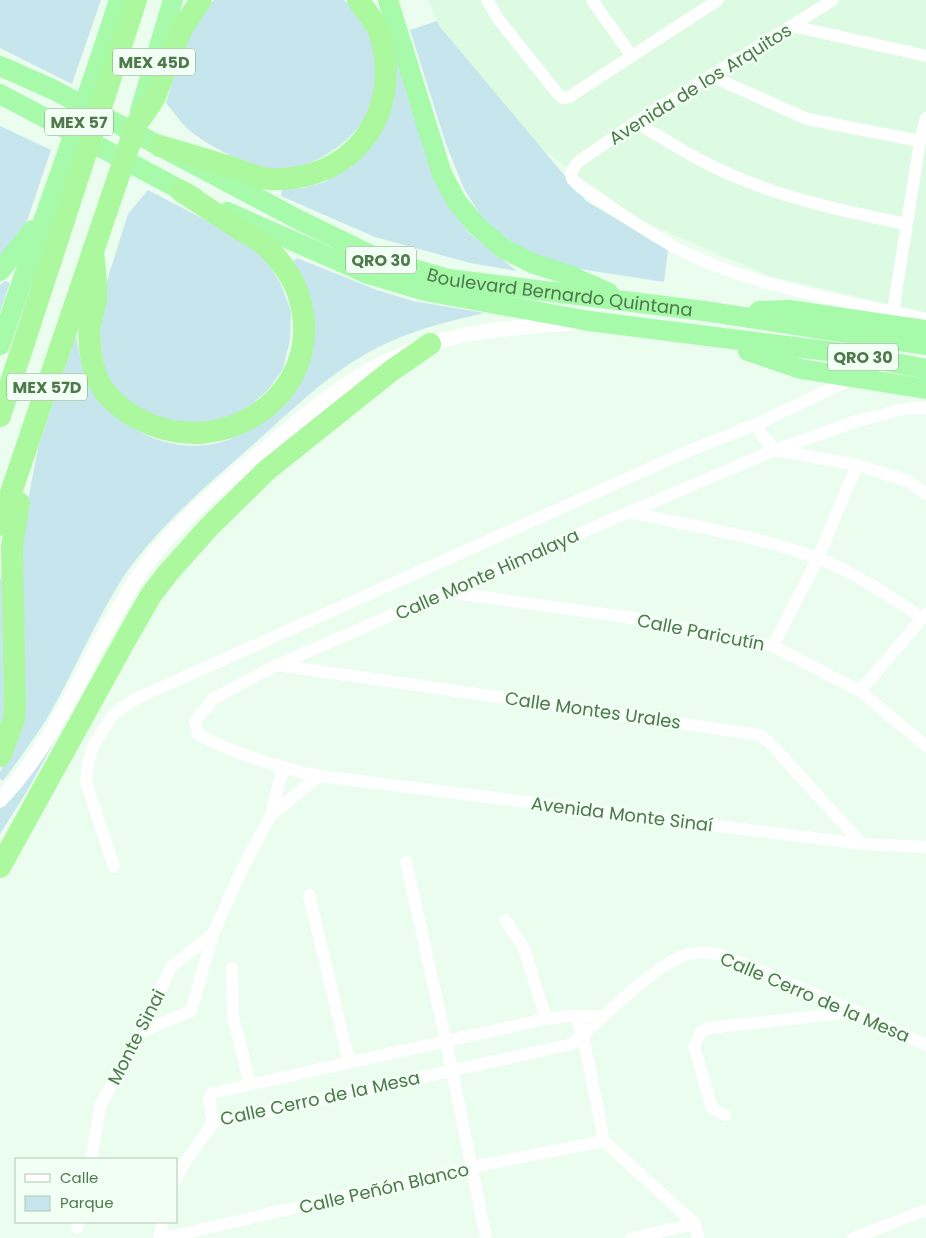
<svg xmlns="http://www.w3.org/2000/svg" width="926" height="1238" viewBox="0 0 926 1238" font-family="Poppins,sans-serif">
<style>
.residential{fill:#ddfae2}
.green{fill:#c7e5ec}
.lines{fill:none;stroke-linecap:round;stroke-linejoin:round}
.minor{stroke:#fff;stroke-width:12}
.tertiary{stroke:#fff;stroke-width:15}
.trunk{stroke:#a6faaa;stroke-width:20}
.motorway{stroke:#acf89f;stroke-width:22}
.labels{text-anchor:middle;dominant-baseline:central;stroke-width:5;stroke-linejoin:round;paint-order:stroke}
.shield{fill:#f1fff4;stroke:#7fa17e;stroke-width:1}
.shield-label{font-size:16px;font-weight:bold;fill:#4e794b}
.street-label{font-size:18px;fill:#4e794b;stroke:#f1fff4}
</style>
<rect width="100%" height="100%" fill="#eafdee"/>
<polygon class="residential" points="428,0 926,0 926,313 769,276 638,219 541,148 440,27"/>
<g class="green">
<polygon points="0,0 101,0 72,84 0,48"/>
<path d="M214,0H344C373,22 384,65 374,100C364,133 322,164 289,169C260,173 217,151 194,134C183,127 175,113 166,103L181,53L196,18Z"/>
<polygon points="437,21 440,27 586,201 668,250 664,282 560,266 516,246 483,219 464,189 446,144 410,30"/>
<polygon points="394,49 451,208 469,233 517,271 470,263 375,237 281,196 282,189 303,188 325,182 344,168"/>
<polygon points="0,126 51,150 22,236 0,268"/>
<polygon points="148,190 244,240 266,260 280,282 291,311 290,340 283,369 268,390 251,405 231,417 208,425 158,421 118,393 105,372 95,319 128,214"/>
<path d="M297,258L377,290L413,301L485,313C444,322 401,333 364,355C324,378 291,411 256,442C209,484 160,524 124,576C95,621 75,670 49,715C35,738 19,759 3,781L0,779V772L17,736L21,536L38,448L76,335C79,350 81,367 89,379C97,391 122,418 133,427C160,447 204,452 235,437C262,423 279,401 299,379L291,262Z"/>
<polygon points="5,281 10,283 0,312 0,285"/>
<polygon points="7,560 13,679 0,737 0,580"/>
<polygon points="66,720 29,788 0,834 0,808 15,792"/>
</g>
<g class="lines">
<g class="minor">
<polyline points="487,0 499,20 558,94 563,98 569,97 718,0"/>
<polyline points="592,0 631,55"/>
<path d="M833,0L636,122L578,162L571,172L572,179L580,187C613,207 649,235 684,252C759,288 845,301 926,319"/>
<polyline points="792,26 926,56"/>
<polyline points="711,76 807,119 920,141"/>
<path d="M636,122C669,142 701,163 736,177C791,200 848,212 906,224"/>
<polyline points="893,312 920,141 926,118"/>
<path d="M926,408H909L857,421L775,450L629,512L277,665L214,698L195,721L198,734C235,755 278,767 319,776L862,844L926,847"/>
<polyline points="757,424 762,435 775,450 857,465 908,481 926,494"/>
<path d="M629,512C691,526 759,536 817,558C855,572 889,596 922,618"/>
<polyline points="447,592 640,619 773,646 860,691 926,746"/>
<polyline points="773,646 818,558 857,465"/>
<polyline points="277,665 760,735 769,742 862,844"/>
<polyline points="860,691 926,614"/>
<polyline points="271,815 319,776"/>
<polyline points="406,862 446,1041 486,1238"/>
<polyline points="114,867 86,782 88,763 94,744 114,714 133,700 686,452 757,424 854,378"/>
<polyline points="309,895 349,1062"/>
<polyline points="505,920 524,948 546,1019"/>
<polyline points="232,968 233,1016 250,1084"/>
<polyline points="576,1017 583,1035 604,1141 695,1224 698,1238"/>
<polyline points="141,1032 191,1011 213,934 242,869 271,815 283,768"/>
<polyline points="725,1115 712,1108 694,1046 701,1032 708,1028 856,1012"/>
<path d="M213,1123L568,1045L577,1040C602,1019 658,961 689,954C703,951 717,953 730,958L857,1012L926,1045"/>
<polyline points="213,1123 209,1097 213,1093 546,1019 568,1016 603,1016"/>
<polyline points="91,1159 101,1104 141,1032 171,967 213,934"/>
<polyline points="176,1179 184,1164 213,1123"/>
<polyline points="77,1228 78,1222"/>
<polyline points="159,1238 163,1222"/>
<polyline points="164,1238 472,1167 604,1141"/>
<polyline points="631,1238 695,1224"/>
<polyline points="853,1238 926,1210"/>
</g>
<path class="tertiary" d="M0,800C55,743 82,669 122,603C130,590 137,577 145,566C178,522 222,485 264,450C319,403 358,368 428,345C475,329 524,327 573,323"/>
<g class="trunk">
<polyline points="388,0 442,174 457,202 477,226 504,249 534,264 566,274 609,293"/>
<path id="s1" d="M0,66L52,89L301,221L379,259L449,279L704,311L926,345"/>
<polyline points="0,94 194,197"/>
<polyline points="140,111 173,0"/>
<polyline points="227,212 368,274 425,291 589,321 843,353 926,369"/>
<polyline points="0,271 33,230"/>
<polyline points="759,311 789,310 926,330"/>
<path d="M0,345C39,230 82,116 119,0"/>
<polyline points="748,351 801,369 926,389"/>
</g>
<g class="motorway">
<path d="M160,146C185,153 211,161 236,169C246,173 258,178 269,179C354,183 405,111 379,31C375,21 364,9 358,0"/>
<path d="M93,250C94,266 97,282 96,299C95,308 92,316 90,324C88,342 91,364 98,380C106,398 125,412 141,420C224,463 326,393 300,300C295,280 281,261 266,246C260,240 249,235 241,230C221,217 201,204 181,191"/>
<polyline points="0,416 136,0"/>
<polyline points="0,525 136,125 154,99 181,30 201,0"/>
<polyline points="0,756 14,719 15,705 12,546 19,503"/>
<polyline points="0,867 122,646 151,595 168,573 208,528 267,470 391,371 430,344"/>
</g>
</g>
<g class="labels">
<g class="shield">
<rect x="113" y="48.5" width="82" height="27" rx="4"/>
<rect x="45" y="108.5" width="68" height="27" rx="4"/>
<rect x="346" y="246.5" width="70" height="27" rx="4"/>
<rect x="828" y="343.5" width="70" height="27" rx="4"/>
<rect x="7" y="373.5" width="80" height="27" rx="4"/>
</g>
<g class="shield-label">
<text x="154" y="62">MEX 45D</text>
<text x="79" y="122">MEX 57</text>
<text x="381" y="260">QRO 30</text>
<text x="863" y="357">QRO 30</text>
<text x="47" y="387">MEX 57D</text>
</g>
<g class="street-label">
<text transform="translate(700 84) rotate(-32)">Avenida de los Arquitos</text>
<text stroke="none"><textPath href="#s1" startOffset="610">Boulevard Bernardo Quintana</textPath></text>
<text transform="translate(487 574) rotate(-24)">Calle Monte Himalaya</text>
<text transform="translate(701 632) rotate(11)">Calle Paricutín</text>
<text transform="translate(593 710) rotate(8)">Calle Montes Urales</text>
<text transform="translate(622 814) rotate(7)">Avenida Monte Sinaí</text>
<text transform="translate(815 997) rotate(23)">Calle Cerro de la Mesa</text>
<text transform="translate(136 1037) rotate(-63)">Monte Sinai</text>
<text transform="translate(320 1098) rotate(-12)">Calle Cerro de la Mesa</text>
<text transform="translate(384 1188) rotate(-13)">Calle Peñón Blanco</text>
</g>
</g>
<rect x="15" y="1158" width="162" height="65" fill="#f1fff4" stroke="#b0c9b0"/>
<rect x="25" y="1174" width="25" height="8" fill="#ffffff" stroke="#b0c9b0"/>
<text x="60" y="1183" font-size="15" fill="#4e794b">Calle</text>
<rect x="25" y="1196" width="25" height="15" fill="#c7e5ec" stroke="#b0c9b0"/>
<text x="60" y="1208" font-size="15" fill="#4e794b">Parque</text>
</svg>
